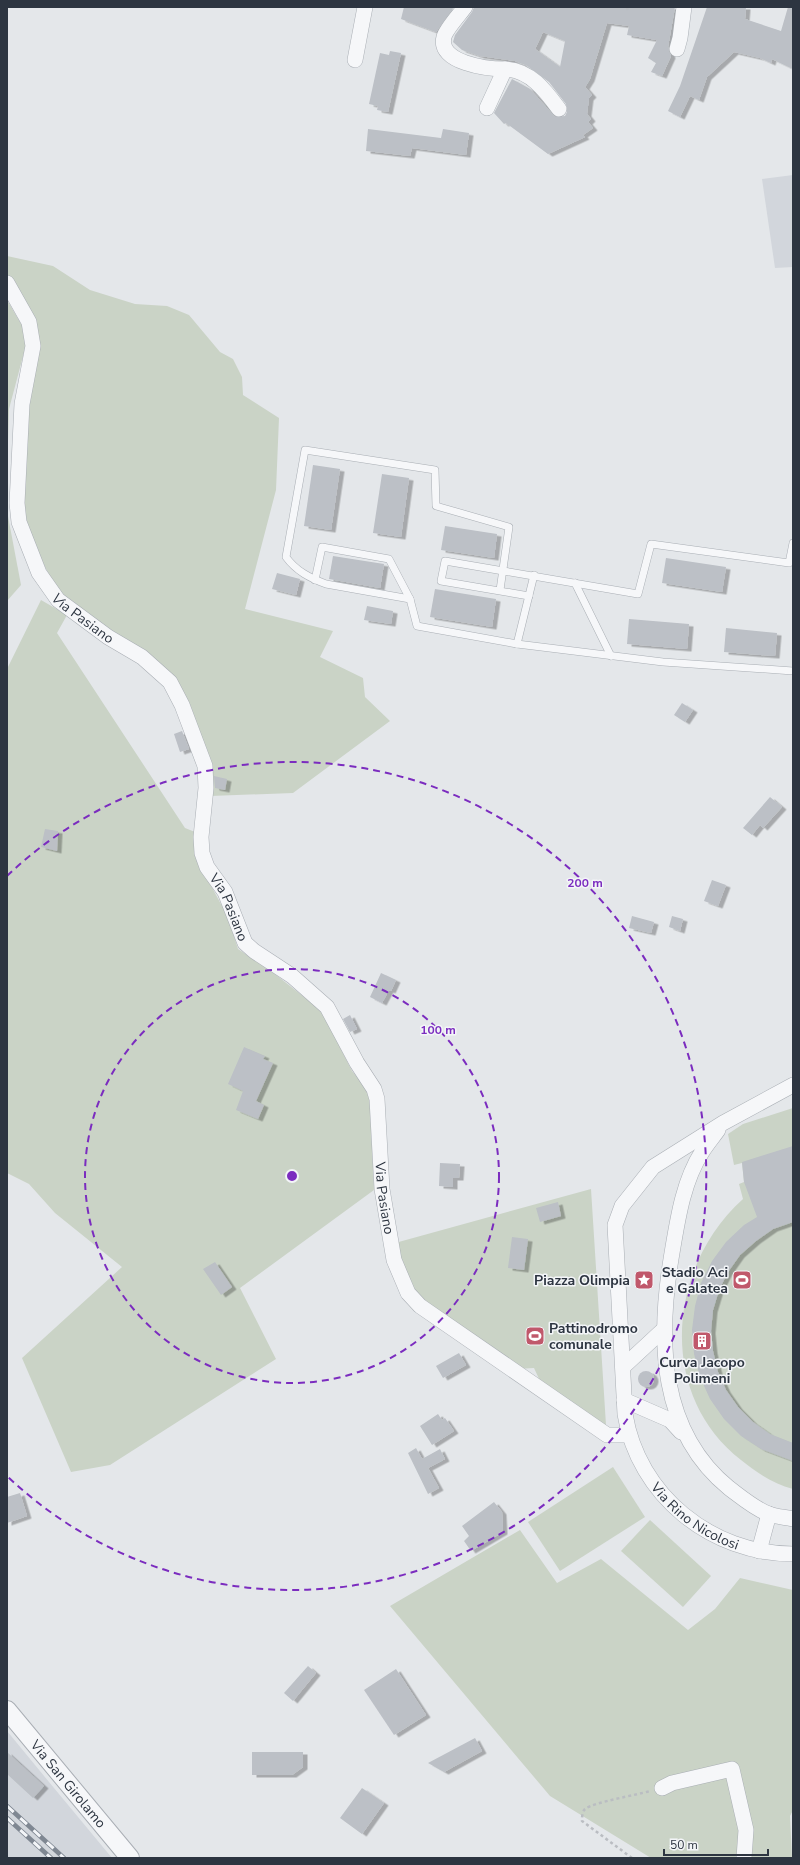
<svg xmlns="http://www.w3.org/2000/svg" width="800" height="1865" viewBox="0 0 800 1865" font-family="'Nunito Sans',sans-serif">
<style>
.built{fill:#d2d6dc}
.green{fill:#cad3c6}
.building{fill:#bcc0c6;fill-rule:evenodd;filter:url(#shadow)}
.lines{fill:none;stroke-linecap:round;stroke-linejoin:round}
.service-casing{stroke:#a9aeb4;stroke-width:8}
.minor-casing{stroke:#a9aeb4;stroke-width:16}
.tertiary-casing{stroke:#a9aeb4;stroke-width:20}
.path{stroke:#babdc2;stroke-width:2.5;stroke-dasharray:3 3;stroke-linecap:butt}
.service{stroke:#f6f7f9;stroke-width:7}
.minor{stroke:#f6f7f9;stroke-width:15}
.tertiary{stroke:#f6f7f9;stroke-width:18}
.rail-casing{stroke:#7f8792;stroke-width:4.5}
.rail{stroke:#f3f5f8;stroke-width:3;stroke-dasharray:9;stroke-linecap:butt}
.ring{fill:none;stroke:#7b2cbf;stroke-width:2;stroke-dasharray:7 5}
.labels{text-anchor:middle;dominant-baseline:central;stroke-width:3;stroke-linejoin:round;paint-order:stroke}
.street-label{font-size:14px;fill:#2d3541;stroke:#f3f5f8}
.poi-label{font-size:14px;font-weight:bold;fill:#2d3541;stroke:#f3f5f8;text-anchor:end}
.centre{fill:#7b2cbf;stroke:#f3f5f8;stroke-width:2}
.ring-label{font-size:12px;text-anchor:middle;font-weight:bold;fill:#7b2cbf;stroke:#f3f5f8;stroke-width:3;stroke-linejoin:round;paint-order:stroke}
</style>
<defs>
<filter id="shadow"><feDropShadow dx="4.5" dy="2.5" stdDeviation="0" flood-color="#0004"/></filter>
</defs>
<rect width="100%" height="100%" fill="#e4e7ea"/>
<g class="built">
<polygon points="793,175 793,267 775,268 762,179"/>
<polygon points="7,1731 49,1782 112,1858 7,1858"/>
</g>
<g class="green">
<polygon points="7,256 53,266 90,290 135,304 167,306 189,315 220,352 233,359 242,377 243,395 279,418 276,490 245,609 333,631 320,657 363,678 365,697 390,721 293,793 210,796 213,767 186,703 61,598 21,520 25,418 37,365 7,276"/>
<polygon points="7,300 24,329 26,345 9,409 7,473"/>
<polygon points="7,511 21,585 7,601"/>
<polygon points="41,600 67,615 57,633 185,828 195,832 197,860 228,917 238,949 271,971 318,1008 324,1015 352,1071 366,1088 370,1102 374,1190 240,1288 276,1359 110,1465 71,1472 22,1358 122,1267 55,1213 29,1184 7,1173 7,669"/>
<path d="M793,1108V1489C773,1484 756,1472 741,1460C657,1395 667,1267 743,1199L739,1184L744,1182L742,1163L734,1165L728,1134L743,1124Z"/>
<polygon points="591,1189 606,1425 591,1420 541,1383 534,1368 516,1369 419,1300 410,1289 395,1243"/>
<polygon points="613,1467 645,1517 560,1571 528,1522"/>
<polygon points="650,1520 711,1576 683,1607 621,1551"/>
<polygon points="520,1530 557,1583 601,1559 688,1630 715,1609 740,1578 793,1590 793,1810 790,1816 792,1858 651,1858 550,1796 390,1606"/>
</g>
<g class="building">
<polygon points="404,7 454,7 436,32 401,19"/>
<path d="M474,7H675L668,47L671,56L662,76L651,72L656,63L648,58L657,40L627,35L629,26L607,23L590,79L585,87L592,95L589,98L587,114L591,119L588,122L593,128L583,135L585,137L548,154L506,123L504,124L494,113L512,79L530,89L555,117L565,116L567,112L566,104L549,82L526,65L515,61L480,56L462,50L453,42L455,35L472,12ZM543,32L565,41L560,67L535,49Z"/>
<polygon points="707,7 746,7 745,19 781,31 788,7 793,7 793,69 772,59 771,63 760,58 734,52 707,77 699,100 690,96 680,117 668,111 680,86"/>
<polygon points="390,51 401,53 388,112 377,110 378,106 369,104 380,53 389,55"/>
<polygon points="368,129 441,138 443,129 469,133 466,155 412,148 410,156 366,151"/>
<polygon points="313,465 340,469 331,530 304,526"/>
<polygon points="382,474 409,478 401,537 373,533"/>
<polygon points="445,526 497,534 494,558 441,550"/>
<polygon points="333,556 384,564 380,588 329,579"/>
<polygon points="666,558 726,567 722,592 662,583"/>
<polygon points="277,573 300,579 296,595 272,589"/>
<polygon points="435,589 496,599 492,627 430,617"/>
<polygon points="367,606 393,611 391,624 364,620"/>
<polygon points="629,619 689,624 687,649 627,644"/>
<polygon points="726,628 777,633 775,656 724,652"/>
<polygon points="682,703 693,710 685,722 674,715"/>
<polygon points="182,731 189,749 180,752 174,734"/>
<polygon points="214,776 227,779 225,790 215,788"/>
<polygon points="770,797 782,807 763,828 760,825 752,835 743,828"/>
<polygon points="45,829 58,831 57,851 41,847"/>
<polygon points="712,880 726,885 718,906 704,901"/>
<polygon points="632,916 654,922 651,933 629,928"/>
<polygon points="672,916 683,919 680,931 669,927"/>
<polygon points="381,973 396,980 391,991 389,990 382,1003 370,997"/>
<polygon points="350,1015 357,1029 350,1032 343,1019"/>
<polygon points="244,1047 265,1056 263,1059 273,1063 256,1101 264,1105 258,1119 236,1110 243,1091 228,1084"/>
<polygon points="793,1146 793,1222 773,1229 756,1241 740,1255 728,1272 719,1290 713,1310 711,1331 713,1351 718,1372 726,1390 738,1407 753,1422 770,1434 793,1443 793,1461 761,1449 741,1436 724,1419 710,1399 700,1377 694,1354 692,1330 695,1306 701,1283 712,1261 726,1242 744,1225 757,1217 744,1182 742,1162"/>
<polygon points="440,1163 460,1164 459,1178 453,1178 453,1187 439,1186"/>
<polygon points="558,1202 561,1216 540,1222 536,1208"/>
<polygon points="512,1237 528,1239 524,1270 508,1268"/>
<polygon points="215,1262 232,1287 221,1295 203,1269"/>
<polygon points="459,1353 466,1365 443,1378 436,1366"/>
<circle cx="646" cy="1379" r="8"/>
<polygon points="438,1414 442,1420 445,1418 454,1431 432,1445 420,1426"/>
<polygon points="416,1448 422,1459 440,1449 445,1459 428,1468 439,1488 428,1494 408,1453"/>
<polygon points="20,1493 27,1516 7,1523 7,1497"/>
<polygon points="494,1502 502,1512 503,1532 471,1551 464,1541 469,1536 462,1526"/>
<polygon points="308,1666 316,1673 293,1701 284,1693"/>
<polygon points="396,1669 426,1715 394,1735 364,1690"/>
<polygon points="475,1738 482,1751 444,1772 428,1763"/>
<polygon points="7,1752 44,1786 33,1798 7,1774"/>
<polygon points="252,1752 303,1752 303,1767 292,1775 252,1775"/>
<polygon points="362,1788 384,1803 362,1834 340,1818"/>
</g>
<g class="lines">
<g class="service-casing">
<g id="service">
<polyline points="315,580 322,547 389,559 410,599"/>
<polyline points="575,583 611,656"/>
<path d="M500,590L509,527L436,506L435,470L305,450L286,557C296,571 310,578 326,584L410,599L417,626L517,644L663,662L793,671"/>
<polyline points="529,596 441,581 445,561 638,594 651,544 789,563 793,543"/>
<polyline points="517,644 534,575"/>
</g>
</g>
<g class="minor-casing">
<g id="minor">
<path d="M465,7C460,14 446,29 444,37C437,63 488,69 505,69L487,108"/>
<polyline points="677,49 680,38 684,7"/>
<polyline points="355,60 365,7"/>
<path d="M505,69C530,70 545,90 559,109"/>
<path id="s1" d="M7,283L29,322L33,346L22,404L17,503L19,522L39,573L58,600L108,637L142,657L170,682L182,705L205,766L206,788L201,837L202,853L207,867L225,892L245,943L254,951L292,976L327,1007L357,1063L374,1089L377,1099L382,1189L394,1260L408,1293L420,1306L607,1435H629"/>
<path id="s2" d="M793,1085L723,1123L653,1167L622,1206L615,1225L625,1414C638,1495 711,1554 793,1554"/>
<path d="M718,1130C713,1137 707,1144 702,1152C682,1183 677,1224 671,1259C658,1340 659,1431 729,1488C741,1497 755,1509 769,1514C777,1517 785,1517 793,1519"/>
<polyline points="623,1367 664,1329"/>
<polyline points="624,1400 670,1420 681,1432"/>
<polyline points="759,1551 769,1514"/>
<polyline points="662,1788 672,1783 732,1769 746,1830 744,1858"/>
</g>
</g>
<g class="tertiary-casing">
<g id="tertiary">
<path id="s3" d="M7,1710L130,1858"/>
</g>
</g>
<g class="path">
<polyline points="627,7 628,11"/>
<path d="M632,1858L582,1821C582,1818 582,1812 585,1809C594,1802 637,1795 650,1791"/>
</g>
<use href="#service" class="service"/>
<use href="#minor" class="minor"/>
<use href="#tertiary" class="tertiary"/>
<g class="rail-casing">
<g id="rail">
<polyline points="7,1806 64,1858"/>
<polyline points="7,1818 51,1858"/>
</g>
</g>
<use href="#rail" class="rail"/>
</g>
<g class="ring">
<circle cx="292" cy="1176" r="207"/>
<path d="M7 876A414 414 0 1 1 7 1476"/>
</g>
<defs>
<g id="sight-square" transform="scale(1)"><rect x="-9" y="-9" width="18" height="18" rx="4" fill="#c0586b" stroke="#f3f5f8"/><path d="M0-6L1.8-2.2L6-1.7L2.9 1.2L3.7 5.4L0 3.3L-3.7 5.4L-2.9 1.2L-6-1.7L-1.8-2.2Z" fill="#fff"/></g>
<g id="stadium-square" transform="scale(1)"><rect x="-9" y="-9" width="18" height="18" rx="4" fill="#c0586b" stroke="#f3f5f8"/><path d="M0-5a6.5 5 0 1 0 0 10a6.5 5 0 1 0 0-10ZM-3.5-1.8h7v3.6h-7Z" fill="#fff"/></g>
<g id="building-square" transform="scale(1)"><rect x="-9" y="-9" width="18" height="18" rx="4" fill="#c0586b" stroke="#f3f5f8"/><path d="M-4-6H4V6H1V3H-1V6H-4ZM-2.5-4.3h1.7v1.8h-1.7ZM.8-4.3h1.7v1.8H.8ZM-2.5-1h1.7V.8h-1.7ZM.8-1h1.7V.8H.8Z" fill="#fff"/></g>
</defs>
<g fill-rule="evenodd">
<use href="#sight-square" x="644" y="1280"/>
<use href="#stadium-square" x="742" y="1280"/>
<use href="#stadium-square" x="535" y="1336"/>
<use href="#building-square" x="702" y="1341"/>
</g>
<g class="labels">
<g class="street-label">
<text stroke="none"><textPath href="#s1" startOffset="365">Via Pasiano</textPath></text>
<text stroke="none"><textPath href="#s1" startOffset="713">Via Pasiano</textPath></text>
<text stroke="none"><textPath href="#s1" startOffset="1061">Via Pasiano</textPath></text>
<text stroke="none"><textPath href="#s2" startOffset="551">Via Rino Nicolosi</textPath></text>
<text stroke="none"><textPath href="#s3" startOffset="96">Via San Girolamo</textPath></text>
</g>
<g class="poi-label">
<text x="728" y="1272">Stadio Aci<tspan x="728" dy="16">e Galatea</tspan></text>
<text x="630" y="1280">Piazza Olimpia</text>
<text x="549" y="1328" text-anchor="start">Pattinodromo<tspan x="549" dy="16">comunale</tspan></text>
<text x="702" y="1362" text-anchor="middle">Curva Jacopo<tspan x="702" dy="16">Polimeni</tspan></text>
</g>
</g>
<circle cx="292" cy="1176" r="6" class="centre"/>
<g class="ring-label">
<text x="585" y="887">200 m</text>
<text x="438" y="1034">100 m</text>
</g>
<rect width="800" height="1865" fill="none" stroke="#2d3541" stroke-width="16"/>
<path d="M664 1849v6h104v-6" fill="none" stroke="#2d3541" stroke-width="2"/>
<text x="670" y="1849" font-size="12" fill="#2d3541" stroke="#f3f5f8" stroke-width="3" paint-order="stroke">50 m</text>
</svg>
